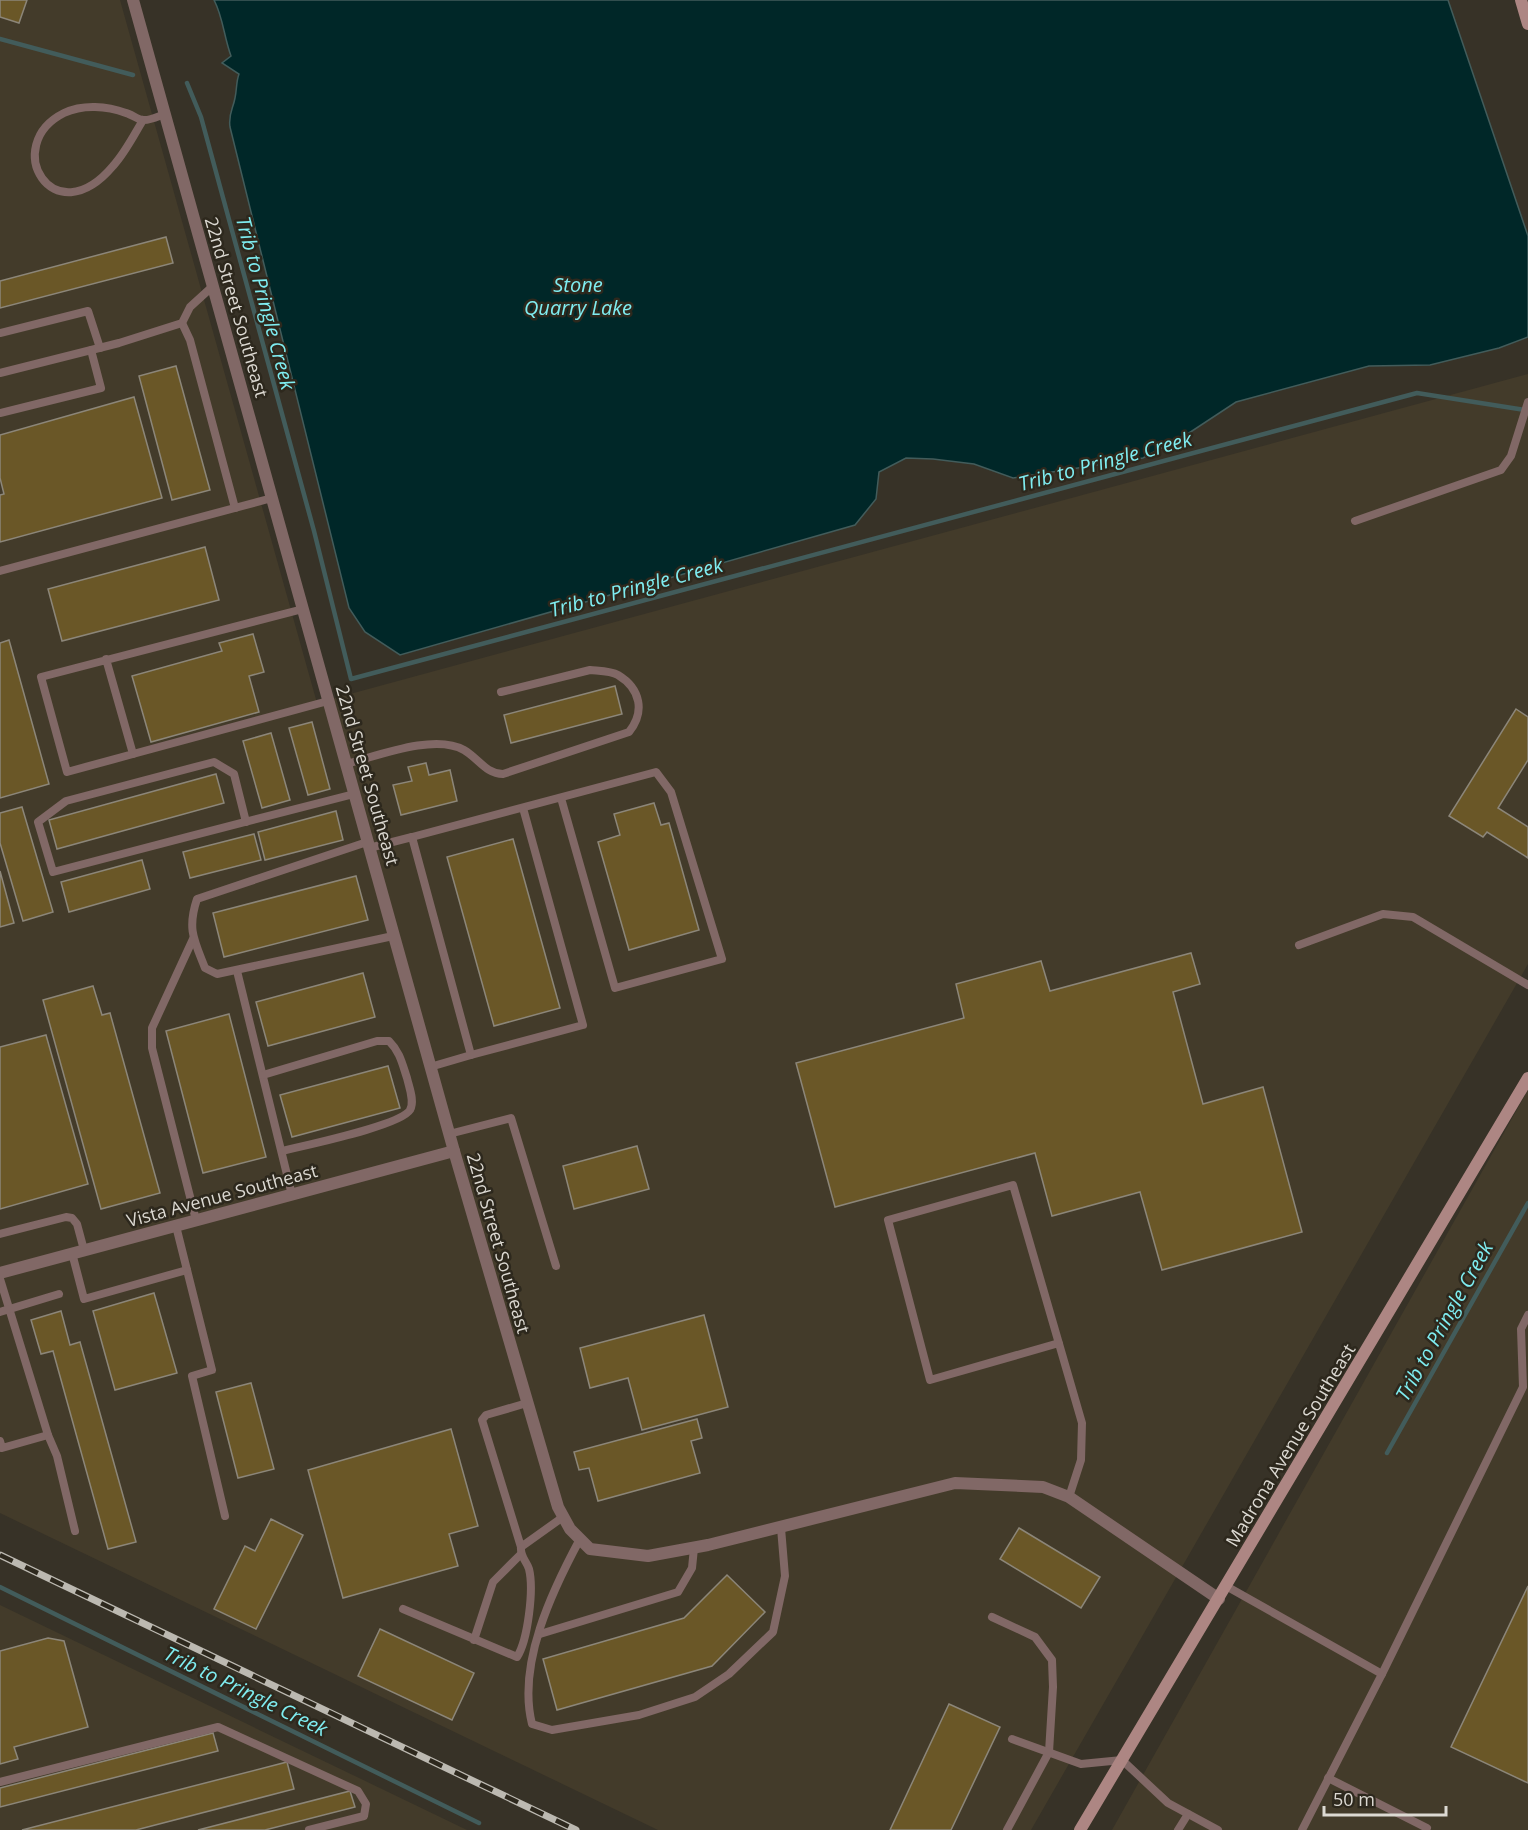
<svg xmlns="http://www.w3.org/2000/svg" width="1528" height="1830" viewBox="0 0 1528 1830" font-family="'Open Sans',sans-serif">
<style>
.built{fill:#433b2a}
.water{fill:#002728;stroke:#425c5b;stroke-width:1.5}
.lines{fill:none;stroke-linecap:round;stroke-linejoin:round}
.stream{stroke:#425c5b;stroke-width:4.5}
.building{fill:#6a5727;stroke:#8c8679;stroke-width:1.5}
.service{stroke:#816866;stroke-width:8}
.minor{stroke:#816866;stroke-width:12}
.tertiary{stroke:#816866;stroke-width:12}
.secondary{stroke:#ad8683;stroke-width:12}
.rail-casing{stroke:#bcb9b1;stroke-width:7}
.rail{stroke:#2d281d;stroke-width:4.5;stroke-dasharray:14;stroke-linecap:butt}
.labels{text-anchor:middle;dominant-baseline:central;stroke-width:5;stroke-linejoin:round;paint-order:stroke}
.street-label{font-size:18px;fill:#dcd9d2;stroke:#2d281d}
.water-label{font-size:20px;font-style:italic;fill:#7fedf1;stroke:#2d281d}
</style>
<rect width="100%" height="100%" fill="#373227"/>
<g class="built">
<polygon points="0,0 120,0 317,703 1528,374 1528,964 1031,1830 658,1830 0,1513"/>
<polygon points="1528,1090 1528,1830 1112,1830"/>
<polygon points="0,1605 467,1830 0,1830"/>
</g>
<path class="water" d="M214,0H1448L1528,236V337L1499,348L1430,365L1369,366L1236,402L1189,433L1143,458L1013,478L974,464L933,459L906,458L879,472L876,499L855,525L400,655L365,632L349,608L230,127C228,114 233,109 235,98C237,89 236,82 239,74L222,63L231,56C224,37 223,17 214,0Z"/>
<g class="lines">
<g class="stream">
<polyline points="0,39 133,75"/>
<polyline points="187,83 201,117 314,531 351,679 1417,393 1525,410"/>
<polyline points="1387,1453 1528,1203"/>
<polyline points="0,1587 479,1823"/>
</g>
</g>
<g class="building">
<polygon points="0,0 27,0 19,23 0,17"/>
<polygon points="166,237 173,263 0,308 0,281"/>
<polygon points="176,366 210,490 172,500 139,376"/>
<polygon points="134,397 162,498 0,542 0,495 4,494 0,478 0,435"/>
<polygon points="205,547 219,600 62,641 48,589"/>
<polygon points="253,634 264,672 249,676 259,712 151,742 132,676 222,651 219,643"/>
<polygon points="9,640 49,784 0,798 0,643"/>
<polygon points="615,686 622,714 511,743 504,715"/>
<polygon points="1516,709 1528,717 1528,760 1498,808 1528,827 1528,858 1487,832 1483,837 1449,816"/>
<polygon points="312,722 330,789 308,795 289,728"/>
<polygon points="271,733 290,800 262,808 243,741"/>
<polygon points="426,763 429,775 450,770 457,801 401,815 393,785 412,781 408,767"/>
<polygon points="216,774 224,803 57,849 49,820"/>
<polygon points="654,803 661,825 669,823 699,930 629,950 598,842 620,835 614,814"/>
<polygon points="22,807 53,912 23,921 0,843 0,813"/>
<polygon points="336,811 343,840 265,860 258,832"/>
<polygon points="254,834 261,860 190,878 183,852"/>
<polygon points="513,839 560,1008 494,1026 447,857"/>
<polygon points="142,860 150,889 69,912 61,882"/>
<polygon points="0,871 14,923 0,927"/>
<polygon points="356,876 368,920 224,957 213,913"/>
<polygon points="1191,953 1200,984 1173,992 1203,1104 1263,1087 1302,1232 1162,1270 1140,1192 1052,1216 1035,1153 835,1207 796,1063 964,1018 956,984 1041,961 1050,991"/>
<polygon points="363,973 375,1017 268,1046 256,1002"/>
<polygon points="93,986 102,1015 110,1013 160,1193 101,1209 43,1000"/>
<polygon points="229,1014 266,1157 203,1173 166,1031"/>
<polygon points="46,1035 88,1184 0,1209 0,1047"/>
<polygon points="388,1066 400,1108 292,1137 280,1095"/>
<polygon points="637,1146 649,1189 574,1209 563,1166"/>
<polygon points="154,1293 177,1373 115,1390 93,1311"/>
<polygon points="61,1311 70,1345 80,1342 136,1542 108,1549 53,1351 41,1354 31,1320"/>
<polygon points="704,1315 728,1407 642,1430 628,1378 590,1388 580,1348"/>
<polygon points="251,1383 274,1469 238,1478 216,1392"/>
<polygon points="697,1419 702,1438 691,1441 700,1473 598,1501 589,1468 579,1470 574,1452"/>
<polygon points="451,1429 478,1526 449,1534 458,1566 343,1598 308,1470"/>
<polygon points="271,1519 303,1535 256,1629 214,1609 245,1546 255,1551"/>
<polygon points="1019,1528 1100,1577 1081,1608 1000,1559"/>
<polygon points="727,1575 765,1612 712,1666 557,1710 543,1659 684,1618"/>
<polygon points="1528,1586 1528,1783 1451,1747"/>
<polygon points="380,1629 474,1673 452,1720 358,1676"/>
<polygon points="48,1638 64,1641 88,1727 14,1747 18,1759 0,1764 0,1651"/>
<polygon points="949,1704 1000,1727 951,1830 890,1830"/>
<polygon points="213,1733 218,1751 0,1807 0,1788"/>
<polygon points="287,1762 294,1789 136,1830 22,1830"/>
<polygon points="350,1791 355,1807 265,1830 198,1830"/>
</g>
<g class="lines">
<g class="service">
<path d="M143,120C134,135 125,153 113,166C53,237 0,145 64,113C83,104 107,106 126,113C131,114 138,120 143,120C149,121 159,116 165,114"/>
<polyline points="182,323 190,340 235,508"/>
<polyline points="0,333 88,311 100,348"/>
<polyline points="0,373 119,343 182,323 190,307 213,286"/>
<polyline points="0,413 101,388 91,350"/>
<polyline points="1355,521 1501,470 1511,456 1528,402"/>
<polyline points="0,571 272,498"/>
<polyline points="106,659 133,754 67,772 41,677 303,609"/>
<polyline points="133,754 328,701"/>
<path d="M346,764C377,756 435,733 464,750C478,758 486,774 503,774L629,732C645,712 641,689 618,675C611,671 599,671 590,670L501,692"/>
<path d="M246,822L234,774L214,762L66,801L38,822L53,872C153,846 254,819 354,794"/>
<polyline points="412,837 656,772 671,792 722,959 615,988 561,798"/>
<path d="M367,842L197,899C187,929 194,940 205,968L217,974L393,936"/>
<polyline points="369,848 412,837 471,1055 430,1067"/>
<polyline points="193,939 152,1028 152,1048 196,1220"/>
<polyline points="1299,945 1383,914 1413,917 1528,985"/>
<polyline points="237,971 292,1195"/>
<polyline points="471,1055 583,1025 523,808"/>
<path d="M263,1075L377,1041H389C400,1052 402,1063 407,1078C409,1087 415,1101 410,1110C400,1126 305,1145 282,1151"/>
<polyline points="449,1134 511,1118 556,1266"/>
<polyline points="176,1226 212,1370 192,1376 225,1516"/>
<polyline points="0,1234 66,1217 72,1218 77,1224 84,1250"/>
<polyline points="72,1253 84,1299 187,1270"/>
<polyline points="0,1279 48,1435 2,1448 0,1441"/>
<polyline points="0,1312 59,1294"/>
<polyline points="1059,1343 930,1380 888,1220 1013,1185 1082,1423 1081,1460 1069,1497"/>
<polyline points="527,1403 486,1415 482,1420 521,1547 563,1517"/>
<polyline points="48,1435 57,1456 75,1531"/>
<path d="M580,1539C552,1591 517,1664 532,1724L552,1730L639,1715L695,1697L729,1674L773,1632L785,1576L781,1528"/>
<polyline points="1226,1586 1382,1674 1523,1387 1521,1329 1528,1315"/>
<path d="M403,1609L517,1657C528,1640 534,1589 529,1569C526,1560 520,1557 521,1547"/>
<polyline points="992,1617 1035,1637 1052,1660 1053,1687 1049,1752 1007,1830"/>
<polyline points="540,1634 678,1592 692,1568 694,1548"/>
<polyline points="474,1640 493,1582 520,1555"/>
<polyline points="1012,1739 1081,1764 1122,1760 1168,1803 1218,1830"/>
<polyline points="1328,1778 1427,1828"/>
<polyline points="0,1782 218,1727 358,1791 366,1804 364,1816 309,1830"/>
<polyline points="1178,1830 1188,1814"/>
<polyline points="1302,1830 1382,1674"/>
</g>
<polyline class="minor" points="0,1273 454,1151"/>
<polyline class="tertiary" points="133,0 454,1151 558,1507 570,1529 590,1549 648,1556 708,1545 955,1483 1043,1487 1069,1497 1219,1599"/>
<g class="secondary">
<polyline points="1521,0 1528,24"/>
<polyline points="1080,1830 1528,1078"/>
</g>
<g class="rail-casing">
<polyline id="rail" points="0,1555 576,1830"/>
</g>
<use href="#rail" class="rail"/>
</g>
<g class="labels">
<g class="street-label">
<text transform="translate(237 307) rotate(74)">22nd Street Southeast</text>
<text transform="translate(368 775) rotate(74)">22nd Street Southeast</text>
<text transform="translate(222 1195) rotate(-15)">Vista Avenue Southeast</text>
<text transform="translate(499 1243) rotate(74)">22nd Street Southeast</text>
<text transform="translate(1290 1445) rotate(-59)">Madrona Avenue Southeast</text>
</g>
<g class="water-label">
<text x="578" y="284">Stone<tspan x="578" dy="23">Quarry Lake</tspan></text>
<text transform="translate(266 303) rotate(75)">Trib to Pringle Creek</text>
<text transform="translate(1105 461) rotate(-15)">Trib to Pringle Creek</text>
<text transform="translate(636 587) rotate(-15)">Trib to Pringle Creek</text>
<text transform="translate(1444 1321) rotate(-61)">Trib to Pringle Creek</text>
<text transform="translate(246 1691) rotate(26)">Trib to Pringle Creek</text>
</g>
</g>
<path d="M1324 1806v9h122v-9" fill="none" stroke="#dcd9d2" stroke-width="3"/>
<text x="1333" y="1806" font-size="18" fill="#dcd9d2" stroke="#2d281d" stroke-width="4.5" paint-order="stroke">50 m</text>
</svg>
